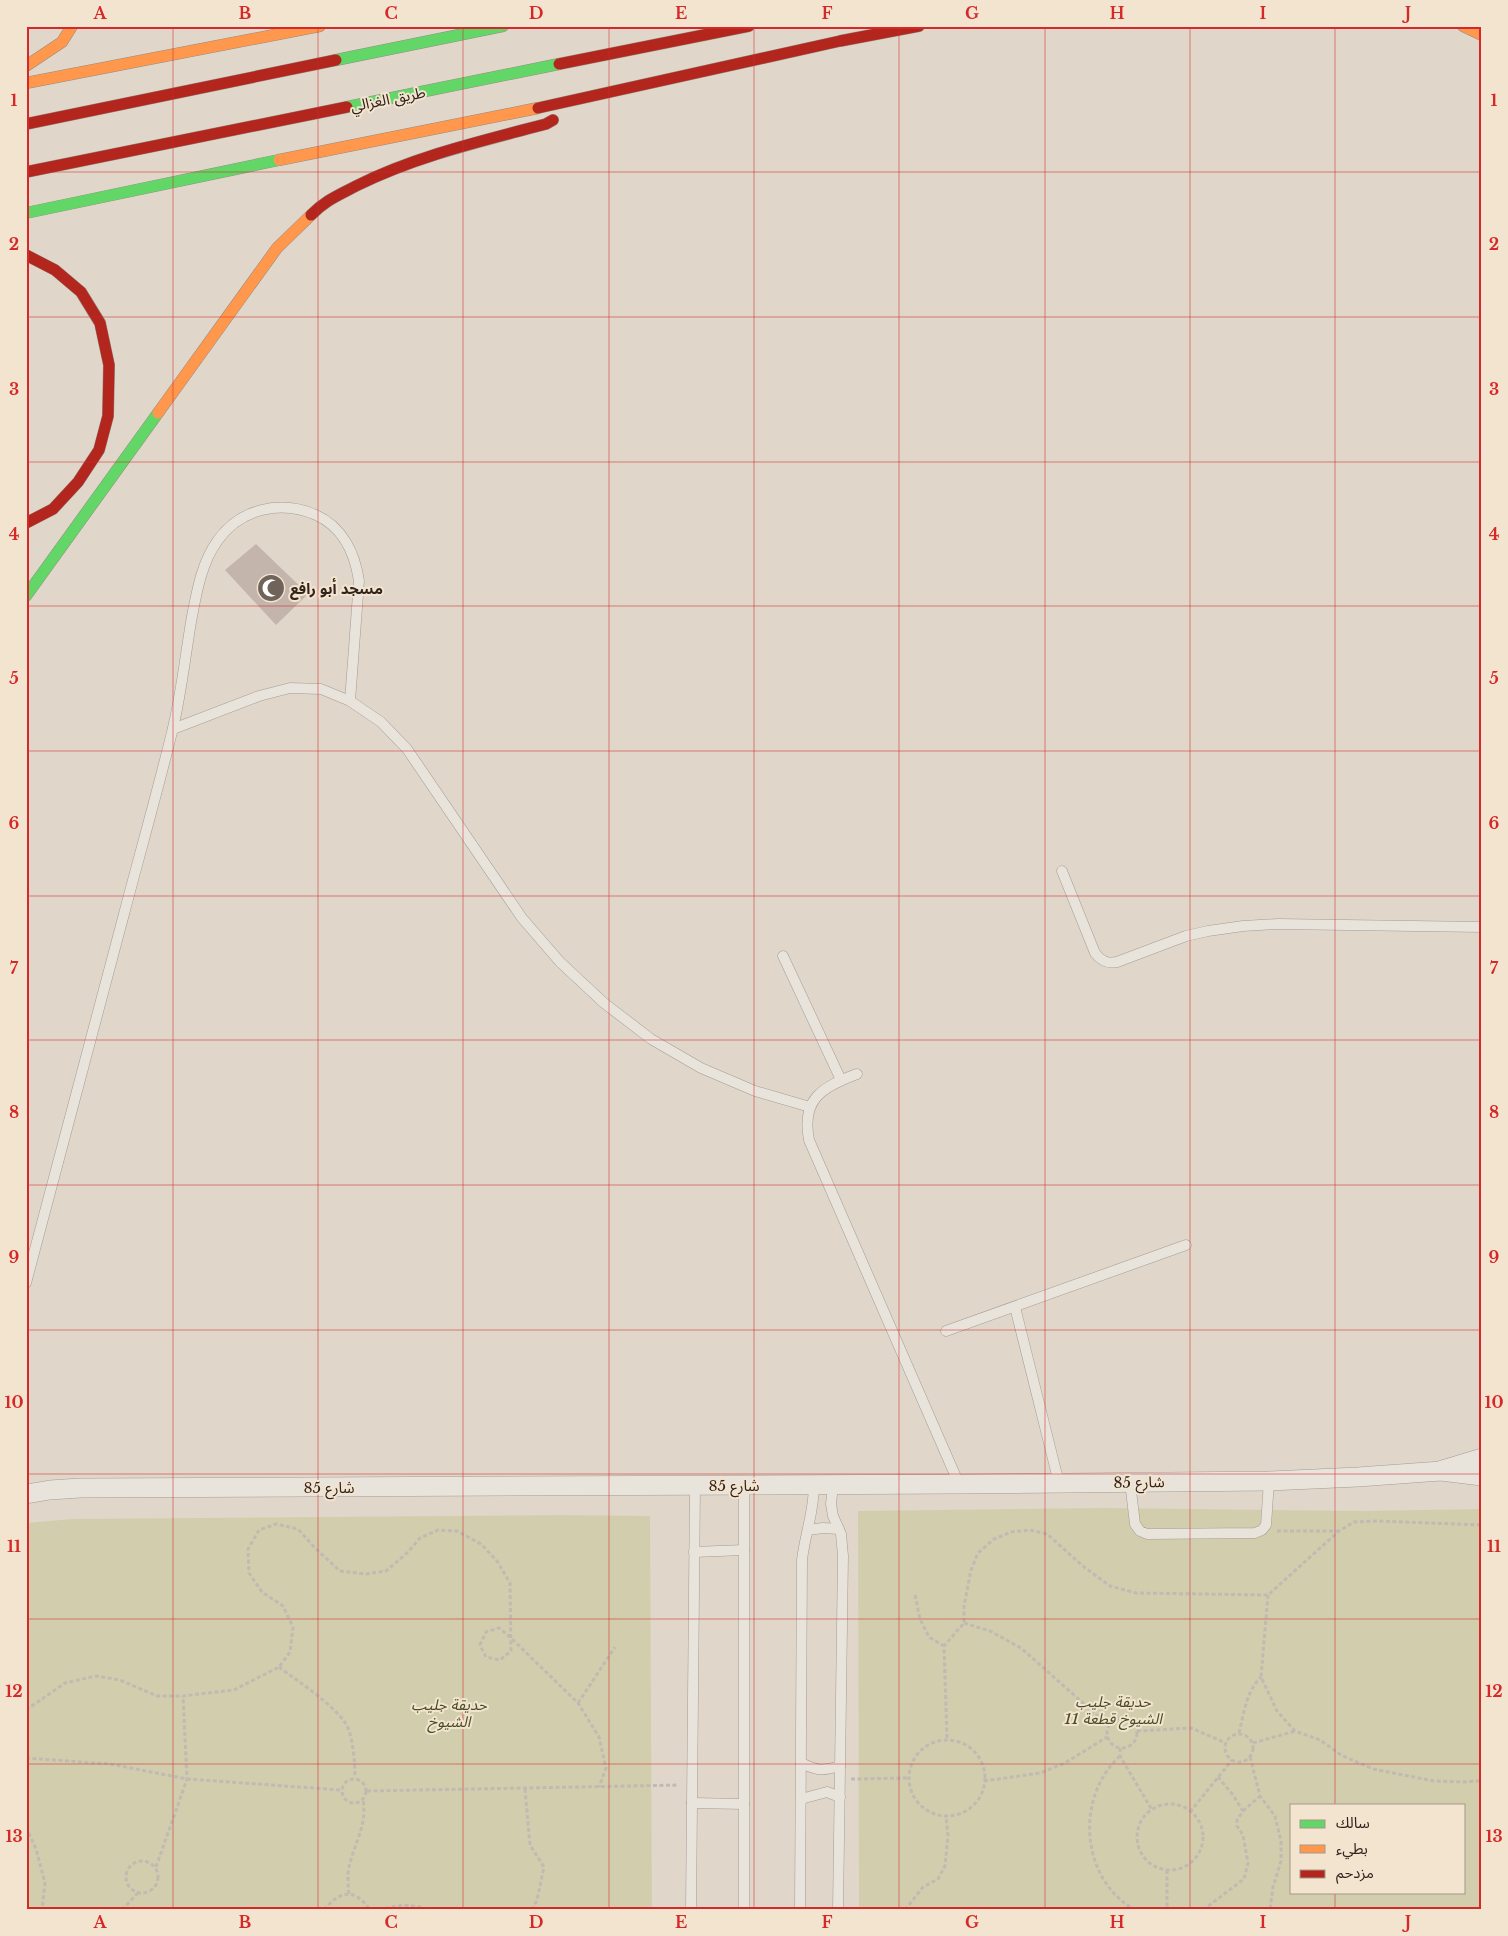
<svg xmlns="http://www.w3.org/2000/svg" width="1508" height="1936" viewBox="0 0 1508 1936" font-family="'Libre Baskerville','Noto Sans Arabic',serif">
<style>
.green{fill:#d2cead;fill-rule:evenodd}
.building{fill:#c3b5ab}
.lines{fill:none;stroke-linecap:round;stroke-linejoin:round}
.lane-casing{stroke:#a59c93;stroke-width:11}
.street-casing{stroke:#a59c93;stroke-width:20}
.fast-casing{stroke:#958c83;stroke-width:12}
.slow-casing{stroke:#958c83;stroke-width:12}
.jam-casing{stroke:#958c83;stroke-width:12}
.path{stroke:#c1bab2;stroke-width:3;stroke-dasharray:4 2.5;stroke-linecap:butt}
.lane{stroke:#e8e3db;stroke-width:10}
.street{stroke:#e8e3db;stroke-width:19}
.fast{stroke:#63d668;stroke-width:11}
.slow{stroke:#ff974d;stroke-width:11}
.jam{stroke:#b3261e;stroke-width:11}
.grid{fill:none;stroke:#d62828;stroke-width:1;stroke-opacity:0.55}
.labels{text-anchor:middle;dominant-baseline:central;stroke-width:4;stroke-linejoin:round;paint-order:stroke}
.street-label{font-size:15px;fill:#32241d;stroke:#f2e4cf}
.poi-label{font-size:15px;font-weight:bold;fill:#32241d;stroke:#f2e4cf;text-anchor:start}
.park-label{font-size:15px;font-style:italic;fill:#484d25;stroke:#f2e4cf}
.neatline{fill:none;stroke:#d62828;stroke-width:2}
.grid-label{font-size:16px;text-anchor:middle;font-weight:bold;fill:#d62828}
</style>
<rect width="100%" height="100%" fill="#e0d7ca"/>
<g class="green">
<path d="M1107,1508L1363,1511L1482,1509V1910H859L858,1511ZM1292,1805H1464V1892H1292Z"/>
<polygon points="561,1515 650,1516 652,1910 26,1910 26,1523 72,1519"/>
</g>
<polygon class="building" points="256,544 308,594 276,625 225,570"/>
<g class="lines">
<g class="lane-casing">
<g id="lane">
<polyline points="173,729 259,696 290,688 321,689 350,701 381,722 407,749 522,918 560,962 604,1003 651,1039 701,1068 755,1091 810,1107"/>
<path d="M1062,871L1095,953C1101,961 1107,964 1117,962L1186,936L1208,931L1243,926L1278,924L1482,927"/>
<polyline points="783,956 841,1080"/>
<path d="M857,1074C822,1087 801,1099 809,1140L959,1484"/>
<path d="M26,1283C59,1160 91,1037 124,914C140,853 157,793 172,732C181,696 185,658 191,622C196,595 201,563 218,540C241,508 281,500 316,515C343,527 355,554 359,581L350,701"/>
<polyline points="1015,1307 1059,1483"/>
<polyline points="946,1331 1186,1245"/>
<polyline points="1130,1482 1135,1524 1140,1531 1147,1534 1255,1533 1262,1530 1266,1525 1269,1481"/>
<polyline points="833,1485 831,1504 833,1516 841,1534 843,1556 838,1910"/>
<polyline points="808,1530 823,1528 839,1529"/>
<polyline points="694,1552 744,1550"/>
<path d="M801,1763C818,1771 822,1771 840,1766"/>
<polyline points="801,1799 827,1792 840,1797"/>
<polyline points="692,1803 744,1804"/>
<polyline points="691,1910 695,1485"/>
<polyline points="744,1910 744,1485"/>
<path d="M800,1910L802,1560C805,1534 814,1512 814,1485"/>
</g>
</g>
<g class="street-casing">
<g id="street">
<polyline points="1442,1470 1482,1458"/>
<polyline points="26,1494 50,1490 80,1488 959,1484 1269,1481 1358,1477 1441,1471 1482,1476"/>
</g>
</g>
<g class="fast-casing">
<g id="fast">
<polyline points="336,60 503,26"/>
<polyline points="347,107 559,64"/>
<polyline points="26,213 279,160"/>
<polyline points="26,596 158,413"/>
</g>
</g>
<g class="slow-casing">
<g id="slow">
<polyline points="1463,26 1482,35"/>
<polyline points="26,66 62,42 72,26"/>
<polyline points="26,83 320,26"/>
<polyline points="279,160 538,108"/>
<polyline points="158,413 277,248 311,215"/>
</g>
</g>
<g class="jam-casing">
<g id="jam">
<polyline points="559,64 749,26"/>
<polyline points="538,108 840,41 919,26"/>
<polyline points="26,124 336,60"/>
<polyline points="26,172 347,107"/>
<path d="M311,215C326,200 337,196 356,186C416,156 482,141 546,124L553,120"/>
<polyline points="26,255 55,270 81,292 100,323 109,365 108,416 99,450 78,482 53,509 26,523"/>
</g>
</g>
<g class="path">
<polyline points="1277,1531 1339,1531"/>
<polyline points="915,1595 920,1619 929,1637 944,1646"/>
<polyline points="1268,1595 1261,1677 1277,1711 1295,1731 1320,1740 1341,1755 1373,1769 1434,1781 1464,1782 1478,1781 1482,1779"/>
<polyline points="964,1623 990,1631 1021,1648 1109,1726"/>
<path d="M279,1667C299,1682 333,1704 346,1724C353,1735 355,1764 355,1777"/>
<polyline points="578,1703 615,1647"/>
<polyline points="26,1710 65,1683 96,1676 120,1680 157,1696 183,1696 234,1690 279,1667 290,1652 293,1627 283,1606 262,1592 249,1573 248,1549 259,1530 276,1524 298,1529 315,1548 340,1571 366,1574 386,1571 408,1552 420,1538 438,1530 457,1531 481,1544 497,1561 510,1583 511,1651 500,1660 486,1657 480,1645 486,1632 499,1628 510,1637 578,1703 599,1737 606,1768 599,1787"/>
<circle cx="1122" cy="1733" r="15"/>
<polyline points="1137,1731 1191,1728 1226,1743"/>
<path d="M1239,1733C1244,1713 1246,1692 1261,1677"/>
<circle cx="1239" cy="1748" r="14"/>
<polyline points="947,1738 944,1646 964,1623 964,1606 971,1570 978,1553 994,1539 1011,1532 1030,1530 1047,1534 1084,1567 1110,1586 1136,1593 1268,1595 1339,1531 1354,1522 1377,1521 1482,1525"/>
<circle cx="947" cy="1778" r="38"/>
<polyline points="1253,1743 1295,1731"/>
<polyline points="1120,1748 1120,1756 1152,1810"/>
<path d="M1120,1756C1075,1797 1080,1879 1135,1910"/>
<polyline points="1250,1757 1260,1796 1275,1816 1281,1841 1281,1861 1273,1887 1270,1910"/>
<polyline points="26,1758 110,1764 187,1779 341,1790"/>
<circle cx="354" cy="1791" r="12"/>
<polyline points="851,1779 909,1778"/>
<polyline points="984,1781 1040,1773 1065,1763 1107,1737"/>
<polyline points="525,1789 530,1845 544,1867 537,1900 532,1910"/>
<polyline points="367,1791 679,1785"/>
<circle cx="1170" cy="1837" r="33"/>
<polyline points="1243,1811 1260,1796"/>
<polyline points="1190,1812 1232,1760"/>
<polyline points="26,1827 36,1849 45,1883 42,1910"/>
<circle cx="142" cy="1877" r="16"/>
<polyline points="156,1867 187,1779 183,1696"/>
<polyline points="1167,1870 1167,1910"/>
<path d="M349,1894C348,1887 348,1880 348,1874C351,1848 368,1827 363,1800"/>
<polyline points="122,1910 138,1893"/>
<path d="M324,1910C340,1890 355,1888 370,1910"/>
<path d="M379,1910C396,1905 413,1903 429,1910"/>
<polyline points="905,1910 923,1887 938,1879 945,1866 948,1835 946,1817"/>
<polyline points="1203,1910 1244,1879 1248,1863 1243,1835 1237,1826 1237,1820 1243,1811 1233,1795 1218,1777"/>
</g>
<use href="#lane" class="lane"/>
<use href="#street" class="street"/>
<use href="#fast" class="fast"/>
<use href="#slow" class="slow"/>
<use href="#jam" class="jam"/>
</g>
<path class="grid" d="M173,26V1910M318,26V1910M463,26V1910M609,26V1910M754,26V1910M899,26V1910M1045,26V1910M1190,26V1910M1335,26V1805M26,172H1482M26,317H1482M26,462H1482M26,606H1482M26,751H1482M26,896H1482M26,1040H1482M26,1185H1482M26,1330H1482M26,1474H1482M26,1619H1482M26,1764H1482M1335,1892V1910"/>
<defs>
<g id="mosque-disc" transform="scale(1.4375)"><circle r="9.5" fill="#6f635a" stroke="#f2e4cf"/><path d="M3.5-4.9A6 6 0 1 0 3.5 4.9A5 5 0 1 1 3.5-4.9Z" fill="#fff"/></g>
</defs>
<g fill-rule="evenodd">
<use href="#mosque-disc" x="271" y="588"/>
</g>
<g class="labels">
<g class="street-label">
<text transform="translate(388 99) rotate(-11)">طريق الغزالي</text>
<text transform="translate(1139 1482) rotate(-1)">شارع 85</text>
<text x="734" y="1485">شارع 85</text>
<text x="329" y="1487">شارع 85</text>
</g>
<g class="poi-label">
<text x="290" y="588">مسجد أبو رافع</text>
</g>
<g class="park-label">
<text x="1113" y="1701">حديقة جليب<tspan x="1113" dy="17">الشيوخ قطعة 11</tspan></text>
<text x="449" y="1704">حديقة جليب<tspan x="449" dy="17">الشيوخ</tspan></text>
</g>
</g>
<rect width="1508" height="1936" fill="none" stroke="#f2e4cf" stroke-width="55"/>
<rect x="1290" y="1804" width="175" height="90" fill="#f2e4cf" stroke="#a59788"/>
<rect x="1300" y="1820" width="25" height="8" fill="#63d668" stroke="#a59788"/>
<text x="1336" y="1828" font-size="15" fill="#32241d">سالك</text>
<rect x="1300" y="1845" width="25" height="8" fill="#ff974d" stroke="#a59788"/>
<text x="1336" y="1854" font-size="15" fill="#32241d">بطيء</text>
<rect x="1300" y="1870" width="25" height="8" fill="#b3261e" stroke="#a59788"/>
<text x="1336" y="1878" font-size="15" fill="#32241d">مزدحم</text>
<rect x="28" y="28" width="1452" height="1880" class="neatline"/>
<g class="grid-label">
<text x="100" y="19">A</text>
<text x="245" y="19">B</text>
<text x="391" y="19">C</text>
<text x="536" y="19">D</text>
<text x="681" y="19">E</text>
<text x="827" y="19">F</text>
<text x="972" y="19">G</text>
<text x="1117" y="19">H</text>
<text x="1263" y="19">I</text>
<text x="1408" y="19">J</text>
<text x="14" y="106">1</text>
<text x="1494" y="106">1</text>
<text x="14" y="250">2</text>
<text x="1494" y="250">2</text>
<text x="14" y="395">3</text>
<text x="1494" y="395">3</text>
<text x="14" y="540">4</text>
<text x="1494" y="540">4</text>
<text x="14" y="684">5</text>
<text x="1494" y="684">5</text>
<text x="14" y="829">6</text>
<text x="1494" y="829">6</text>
<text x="14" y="974">7</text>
<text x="1494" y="974">7</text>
<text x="14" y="1118">8</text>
<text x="1494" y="1118">8</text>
<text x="14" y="1263">9</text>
<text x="1494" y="1263">9</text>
<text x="14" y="1408">10</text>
<text x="1494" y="1408">10</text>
<text x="14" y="1552">11</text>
<text x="1494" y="1552">11</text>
<text x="14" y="1697">12</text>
<text x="1494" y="1697">12</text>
<text x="14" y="1842">13</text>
<text x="1494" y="1842">13</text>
<text x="100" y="1928">A</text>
<text x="245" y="1928">B</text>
<text x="391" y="1928">C</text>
<text x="536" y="1928">D</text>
<text x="681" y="1928">E</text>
<text x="827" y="1928">F</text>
<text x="972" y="1928">G</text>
<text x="1117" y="1928">H</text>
<text x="1263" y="1928">I</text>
<text x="1408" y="1928">J</text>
</g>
</svg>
